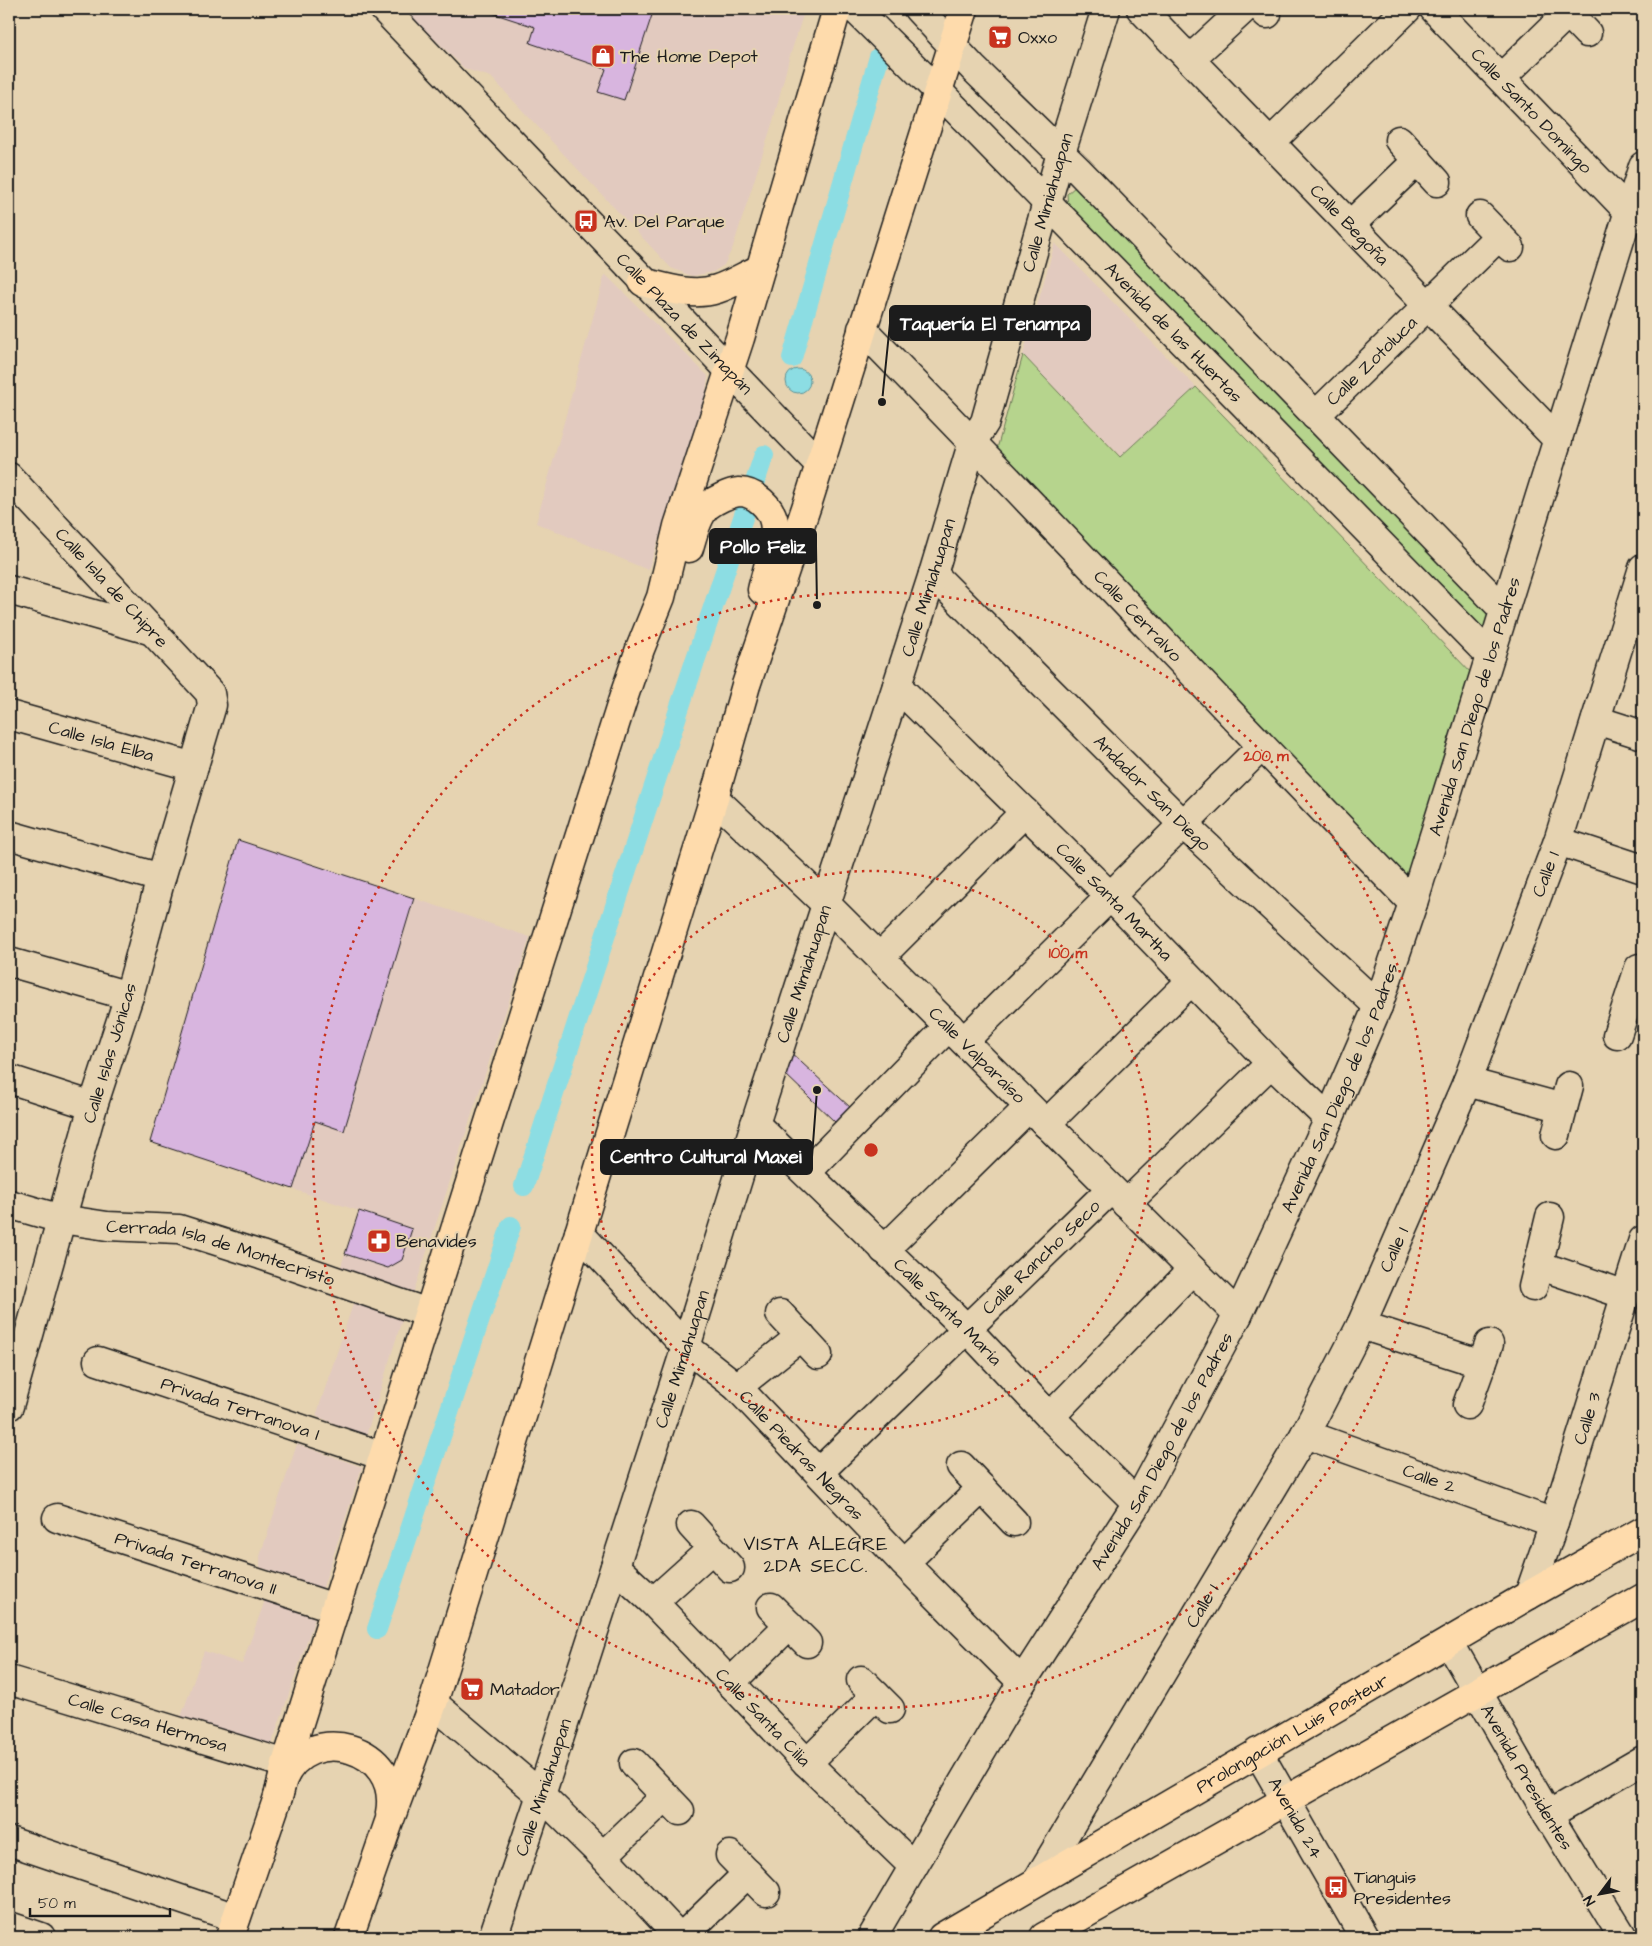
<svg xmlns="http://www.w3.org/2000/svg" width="1652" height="1946" viewBox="0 0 1652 1946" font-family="'Architects Daughter',sans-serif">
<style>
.built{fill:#e2cabf}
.green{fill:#b6d48d;stroke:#697854}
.water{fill:#8cdde3;stroke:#5f9093}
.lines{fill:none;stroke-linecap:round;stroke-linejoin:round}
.canal{stroke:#8cdde3;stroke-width:20}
.building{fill:#d8b5df;stroke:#1c1c1c}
.minor-casing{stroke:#1c1c1c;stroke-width:31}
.major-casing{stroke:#1c1c1c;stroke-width:31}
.minor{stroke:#e6d3b1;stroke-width:28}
.major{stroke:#fedbac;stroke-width:28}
.ring{fill:none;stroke:#c8321e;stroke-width:2.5;stroke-dasharray:2.5 5}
.labels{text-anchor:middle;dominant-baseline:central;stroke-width:4;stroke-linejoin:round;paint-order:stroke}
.poi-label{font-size:18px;fill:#1c1c1c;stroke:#e6d3b1;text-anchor:start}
.street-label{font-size:18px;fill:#1c1c1c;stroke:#e6d3b1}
.neighbourhood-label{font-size:19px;letter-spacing:1px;fill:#1c1c1c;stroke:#e6d3b1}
.centre{fill:#c8321e;stroke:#e6d3b1;stroke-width:2.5}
.ring-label{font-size:15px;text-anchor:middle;font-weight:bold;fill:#c8321e;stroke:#e6d3b1;stroke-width:4;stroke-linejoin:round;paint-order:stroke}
.leader{fill:none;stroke:#1c1c1c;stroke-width:2}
.callout-dot{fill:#1c1c1c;stroke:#e6d3b1;stroke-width:2}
.callout{fill:#1c1c1c;stroke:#1c1c1c;stroke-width:2}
.callout-label{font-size:19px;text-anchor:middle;font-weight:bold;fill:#fff}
</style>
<rect width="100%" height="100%" fill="#e6d3b1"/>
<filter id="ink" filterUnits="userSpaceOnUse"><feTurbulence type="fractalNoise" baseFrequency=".02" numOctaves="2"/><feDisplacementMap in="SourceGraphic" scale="10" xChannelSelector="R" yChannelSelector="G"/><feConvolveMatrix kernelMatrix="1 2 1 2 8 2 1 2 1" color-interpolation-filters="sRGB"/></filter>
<g filter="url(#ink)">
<g class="built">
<polygon points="404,9 805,9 789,59 773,121 733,247 724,265 713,272 692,276 671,268 491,77 465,69"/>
<polygon points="1055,243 1196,387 1121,457 1023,355"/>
<polygon points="605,274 708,376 704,407 648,570 536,523"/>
<polygon points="238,840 530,937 413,1294 340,1269 359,1211 150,1142"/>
<polygon points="354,1301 392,1313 402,1320 366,1436 316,1416"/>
<polygon points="297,1444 362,1467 322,1590 260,1567 260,1556"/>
<polygon points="265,1600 315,1618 269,1752 180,1720 204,1651 242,1664"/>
</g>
<g class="green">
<polygon points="1076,186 1490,604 1483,638 1068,208 1067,194"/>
<polygon points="1023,355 1120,457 1196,387 1476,678 1409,889 995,456"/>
</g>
<circle class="water" cx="798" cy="381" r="12"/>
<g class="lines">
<g class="canal">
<polyline points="792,358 879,57"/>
<polyline points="524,1186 684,694 764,455"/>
<polyline points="377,1629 511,1226"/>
</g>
</g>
<g class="building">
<polygon points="480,9 654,9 624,100 598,92 606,69 530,43 535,27"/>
<polygon points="238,840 414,898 344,1131 315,1121 293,1189 150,1142"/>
<polygon points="789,1051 851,1108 836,1123 783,1072"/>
<polygon points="359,1211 412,1229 402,1260 388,1268 345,1254"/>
</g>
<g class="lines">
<g class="minor-casing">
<g id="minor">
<path id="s1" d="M384,9L820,465"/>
<path id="s2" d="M855,9L938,91L1490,656"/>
<polyline points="918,9 973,68 1078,170 1504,610"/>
<path id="s3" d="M1141,9L1558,440"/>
<polyline points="1262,9 1267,14"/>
<path id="s4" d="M1434,9L1629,212"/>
<polyline points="1564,9 1587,33"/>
<polyline points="1190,59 1244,9"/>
<polyline points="1501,78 1568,13"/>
<polyline points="1399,140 1437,182"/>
<polyline points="1270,143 1407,9"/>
<polyline points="1480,216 1510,247"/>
<polyline points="1350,225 1418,160"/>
<path id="s5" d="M862,329C1048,518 1228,713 1413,903"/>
<path id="s6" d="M1315,416L1499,236"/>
<path id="s7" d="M9,477L210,693L212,705L161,878L129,996L93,1106L9,1406"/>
<path id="s8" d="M933,574L1183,824L1378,1006"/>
<polyline points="9,590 153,631"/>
<path id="s9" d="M897,686L1110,896L1271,1063L1329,1119"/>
<path id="s10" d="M9,715L194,767"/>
<polyline points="1596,720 1643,735"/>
<path id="s11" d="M714,798L827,905L1238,1315"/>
<polyline points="9,835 161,878"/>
<polyline points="1558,841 1643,869"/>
<polyline points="880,957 1025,812"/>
<polyline points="9,962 129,996"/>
<polyline points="1617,1035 1639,968"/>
<polyline points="964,1041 1261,747"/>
<polyline points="9,1079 93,1106"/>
<polyline points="1467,1082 1563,1108"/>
<path id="s12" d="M755,1124L967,1329L1050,1417L1137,1503"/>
<polyline points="1046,1124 1191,981"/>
<polyline points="1556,1135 1569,1086"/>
<polyline points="807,1172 949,1026"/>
<path id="s13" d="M9,1204L61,1219L107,1226L179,1229L261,1255L428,1313"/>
<polyline points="1126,1204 1271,1063"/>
<path id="s14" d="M579,1233L686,1347L737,1387L904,1563L1022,1682"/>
<polyline points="884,1250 1029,1107"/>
<polyline points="1538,1265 1626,1295"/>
<polyline points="1533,1287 1550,1217"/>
<polyline points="780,1314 818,1355"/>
<polyline points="1361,1325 1482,1364"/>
<path id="s15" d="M98,1361L383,1456"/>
<polyline points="737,1387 801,1336"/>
<polyline points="1467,1405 1489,1344"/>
<polyline points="1050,1417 1192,1270"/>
<path id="s16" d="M1305,1434L1554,1523"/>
<polyline points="961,1466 1014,1522"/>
<path id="s17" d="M819,1472L1111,1189"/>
<path id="s18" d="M57,1518L335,1608"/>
<polyline points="691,1525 730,1568"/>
<polyline points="904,1563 982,1488"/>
<path id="s19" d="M615,1567L653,1602L807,1763L913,1866"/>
<path id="s20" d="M1529,1595L1554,1523L1643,1240"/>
<polyline points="653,1602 712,1549"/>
<polyline points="771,1607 807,1643"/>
<path id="s21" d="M1449,1642L1548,1815L1623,1937"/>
<path id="s22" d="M9,1680L286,1764"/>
<polyline points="861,1680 890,1709"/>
<polyline points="730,1683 789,1625"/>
<polyline points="433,1703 541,1795 603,1856 679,1937"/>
<path id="s23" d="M1258,1752L1364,1937"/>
<polyline points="634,1763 680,1811"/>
<polyline points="807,1763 876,1695"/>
<polyline points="1548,1815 1643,1760"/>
<polyline points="9,1841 236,1918"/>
<polyline points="730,1855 766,1892"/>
<polyline points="603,1856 666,1796"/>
<path id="s24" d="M1037,1881L1305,1434L1361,1325L1467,1082L1558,841L1643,568"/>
<polyline points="9,1926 41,1937"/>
<path id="s25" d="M493,1937L541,1795L686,1347L755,1124L933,574L973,441L985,422L1061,153L1106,9"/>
<polyline points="682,1937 748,1873"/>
<path id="s26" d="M872,1937L1022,1682L1137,1503L1238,1315L1329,1119L1378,1006L1413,903L1643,166"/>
</g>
</g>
<g class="major-casing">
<g id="major">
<path d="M643,282C666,288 693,297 717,289C732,284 746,275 760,269"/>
<path d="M689,548C693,534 697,516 707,506C715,500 729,493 739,492C755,492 771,507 774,522C778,539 766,572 762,590"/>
<polyline points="278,1797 286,1764 623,699 640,649 661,597 678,526 740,338 837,9"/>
<path d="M230,1937L278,1797C280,1791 281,1784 283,1779C308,1721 402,1746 390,1813"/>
<polyline points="349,1937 389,1822 433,1703 714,798 746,685 808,502 964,9"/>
<path id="s27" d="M942,1937L1529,1595L1643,1531"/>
<polyline points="1044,1937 1643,1598"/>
</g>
</g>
<use href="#minor" class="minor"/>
<use href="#major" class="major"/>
</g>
</g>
<g class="ring">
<circle cx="871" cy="1150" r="279"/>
<circle cx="871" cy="1150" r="558"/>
</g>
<defs>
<g id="supermarket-square" transform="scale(1.25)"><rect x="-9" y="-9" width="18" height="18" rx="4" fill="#c8321e" stroke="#e6d3b1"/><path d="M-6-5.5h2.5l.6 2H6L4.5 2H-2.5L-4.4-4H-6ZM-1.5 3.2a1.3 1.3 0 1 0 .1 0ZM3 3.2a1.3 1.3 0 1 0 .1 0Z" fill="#fff"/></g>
<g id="shop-square" transform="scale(1.25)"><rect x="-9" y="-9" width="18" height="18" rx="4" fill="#c8321e" stroke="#e6d3b1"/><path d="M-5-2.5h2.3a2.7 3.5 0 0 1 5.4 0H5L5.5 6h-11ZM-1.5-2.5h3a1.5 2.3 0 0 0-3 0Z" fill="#fff"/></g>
<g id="bus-square" transform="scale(1.25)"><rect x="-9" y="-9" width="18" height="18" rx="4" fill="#c8321e" stroke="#e6d3b1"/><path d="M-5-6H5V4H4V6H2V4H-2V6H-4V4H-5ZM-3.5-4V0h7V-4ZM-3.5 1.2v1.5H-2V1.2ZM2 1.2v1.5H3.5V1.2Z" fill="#fff"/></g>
<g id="pharmacy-square" transform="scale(1.25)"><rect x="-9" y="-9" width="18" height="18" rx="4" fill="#c8321e" stroke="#e6d3b1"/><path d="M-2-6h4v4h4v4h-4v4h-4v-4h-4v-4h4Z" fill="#fff"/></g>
</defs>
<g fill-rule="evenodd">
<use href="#supermarket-square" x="1000" y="37"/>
<use href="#shop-square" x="603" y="56"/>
<use href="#bus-square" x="586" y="221"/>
<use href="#pharmacy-square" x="379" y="1241"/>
<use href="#supermarket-square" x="472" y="1689"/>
<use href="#bus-square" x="1336" y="1887"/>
</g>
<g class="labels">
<g class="poi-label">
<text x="1018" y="37">Oxxo</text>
<text x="620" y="56">The Home Depot</text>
<text x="604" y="221">Av. Del Parque</text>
<text x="396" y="1241">Benavides</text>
<text x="490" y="1689">Matador</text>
<text x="1354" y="1877">Tianguis<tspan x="1354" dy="21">Presidentes</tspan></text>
</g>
<g class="street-label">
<text stroke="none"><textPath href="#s4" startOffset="141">Calle Santo Domingo</textPath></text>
<text stroke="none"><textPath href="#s25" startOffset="1822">Calle Mimiahuapan</textPath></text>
<text stroke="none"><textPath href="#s3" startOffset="300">Calle Begoña</textPath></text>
<text stroke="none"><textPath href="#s1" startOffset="435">Calle Plaza de Zimapán</textPath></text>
<text stroke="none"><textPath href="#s2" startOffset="454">Avenida de las Huertas</textPath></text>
<text stroke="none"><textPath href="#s6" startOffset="79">Calle Zotoluca</textPath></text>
<text stroke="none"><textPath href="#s7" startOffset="151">Calle Isla de Chipre</textPath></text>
<text stroke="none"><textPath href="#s25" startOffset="1418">Calle Mimiahuapan</textPath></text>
<text stroke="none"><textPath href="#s5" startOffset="398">Calle Cerralvo</textPath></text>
<text stroke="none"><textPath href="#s26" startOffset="1376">Avenida San Diego de los Padres</textPath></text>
<text stroke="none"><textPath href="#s10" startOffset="96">Calle Isla Elba</textPath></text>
<text stroke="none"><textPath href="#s8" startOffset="310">Andador San Diego</textPath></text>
<text stroke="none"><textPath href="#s24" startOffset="1131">Calle 1</textPath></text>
<text stroke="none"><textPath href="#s9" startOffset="306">Calle Santa Martha</textPath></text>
<text stroke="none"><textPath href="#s25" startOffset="1012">Calle Mimiahuapan</textPath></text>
<text transform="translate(110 1053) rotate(-73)">Calle Islas Jónicas</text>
<text stroke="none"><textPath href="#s11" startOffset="368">Calle Valparaíso</textPath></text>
<text stroke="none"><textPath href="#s26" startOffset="971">Avenida San Diego de los Padres</textPath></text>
<text stroke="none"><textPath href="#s24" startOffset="726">Calle 1</textPath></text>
<text stroke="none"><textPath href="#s13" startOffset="218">Cerrada Isla de Montecristo</textPath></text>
<text stroke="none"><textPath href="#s17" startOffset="309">Calle Rancho Seco</textPath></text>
<text stroke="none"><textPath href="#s12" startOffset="269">Calle Santa María</textPath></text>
<text stroke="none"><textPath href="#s25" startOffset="608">Calle Mimiahuapan</textPath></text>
<text stroke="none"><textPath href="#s15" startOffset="150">Privada Terranova I</textPath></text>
<text stroke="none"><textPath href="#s20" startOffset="186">Calle 3</textPath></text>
<text stroke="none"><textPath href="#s26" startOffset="566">Avenida San Diego de los Padres</textPath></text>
<text stroke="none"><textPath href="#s14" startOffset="315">Calle Piedras Negras</textPath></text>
<text stroke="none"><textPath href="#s16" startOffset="132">Calle 2</textPath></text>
<text stroke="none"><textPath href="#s18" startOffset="146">Privada Terranova II</textPath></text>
<text stroke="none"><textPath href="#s24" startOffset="321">Calle 1</textPath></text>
<text stroke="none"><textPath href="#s19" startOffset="211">Calle Santa Cilia</textPath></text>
<text stroke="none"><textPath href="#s22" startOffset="145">Calle Casa Hermosa</textPath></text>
<text stroke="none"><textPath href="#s27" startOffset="405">Prolongación Luis Pasteur</textPath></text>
<text stroke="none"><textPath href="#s21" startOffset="156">Avenida Presidentes</textPath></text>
<text stroke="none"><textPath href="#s25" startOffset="158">Calle Mimiahuapan</textPath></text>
<text stroke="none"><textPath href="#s23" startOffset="76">Avenida 24</textPath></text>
</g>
<g class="neighbourhood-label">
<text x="816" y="1544">VISTA ALEGRE<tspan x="816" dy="22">2DA SECC.</tspan></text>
</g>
</g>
<circle cx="871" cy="1150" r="8" class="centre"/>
<g class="ring-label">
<text x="1266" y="761">200 m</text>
<text x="1068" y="958">100 m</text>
</g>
<path class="leader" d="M882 402L890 323M817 605L816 546M817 1090L812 1157"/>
<g class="callout-dot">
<circle cx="882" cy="402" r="5"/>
<circle cx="817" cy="605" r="5"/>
<circle cx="817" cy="1090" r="5"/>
</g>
<g class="callout">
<rect x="890" y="306" width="200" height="34" rx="5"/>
<rect x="710" y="529" width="106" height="34" rx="5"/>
<rect x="601" y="1140" width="211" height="34" rx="5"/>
</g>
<g class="callout-label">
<text x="990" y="330">Taquería El Tenampa</text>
<text x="763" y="553">Pollo Feliz</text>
<text x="706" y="1163">Centro Cultural Maxei</text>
</g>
<rect width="1652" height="1946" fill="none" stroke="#e6d3b1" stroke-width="30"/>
<rect x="15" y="15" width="1622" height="1916" fill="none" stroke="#1c1c1c" stroke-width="2" filter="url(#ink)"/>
<g transform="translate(1600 1894) rotate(238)" stroke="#e6d3b1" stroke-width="4" paint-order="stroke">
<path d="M0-4L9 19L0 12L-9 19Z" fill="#1c1c1c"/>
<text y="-8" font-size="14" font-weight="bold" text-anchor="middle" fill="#1c1c1c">N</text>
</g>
<path d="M30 1908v8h140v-8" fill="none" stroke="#1c1c1c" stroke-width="2.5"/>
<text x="38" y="1908" font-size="15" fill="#1c1c1c" stroke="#e6d3b1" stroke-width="4" paint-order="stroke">50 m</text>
</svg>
